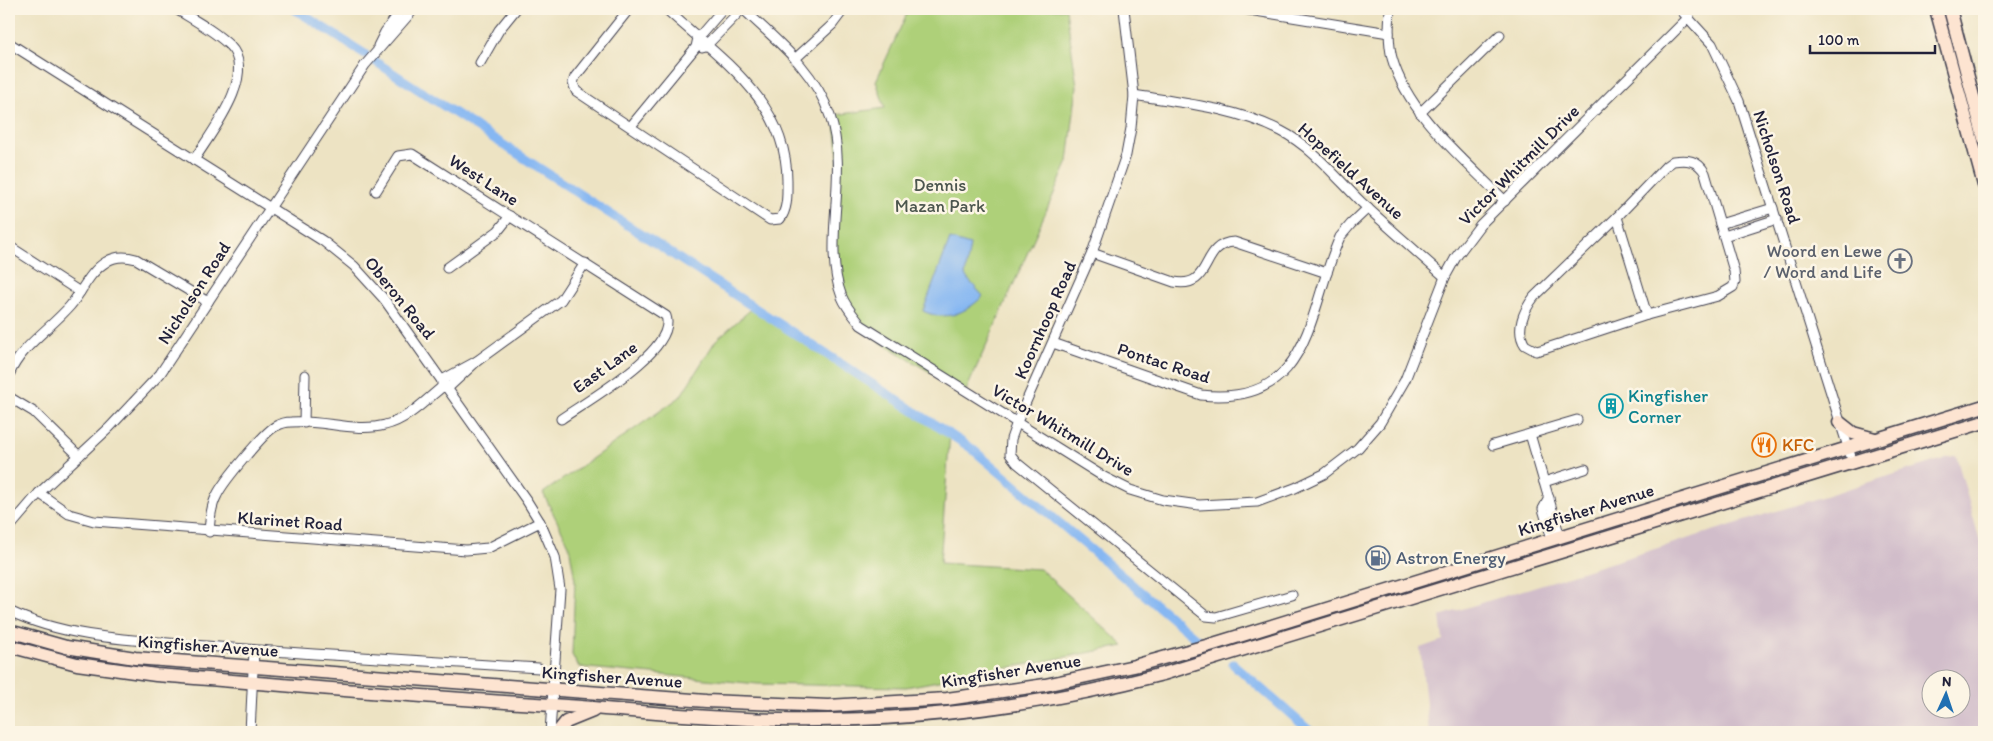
<svg xmlns="http://www.w3.org/2000/svg" width="1993" height="741" viewBox="0 0 1993 741" font-family="Itim,sans-serif">
<style>
.industrial{fill:#d1bdca;fill-rule:evenodd}
.green{fill:#aed079;stroke:#68795a}
.water{fill:#86b7f2;stroke:#546c96}
.lines{fill:none;stroke-linecap:round;stroke-linejoin:round}
.canal{stroke:#86b7f2;stroke-width:9}
.street-casing{stroke:#403f4f;stroke-width:11}
.secondary-casing{stroke:#403f4f;stroke-width:15}
.street{stroke:#fff;stroke-width:9}
.secondary{stroke:#fde4d1;stroke-width:12}
.labels{text-anchor:middle;dominant-baseline:central;stroke-width:5;stroke-linejoin:round;paint-order:stroke}
.street-label{font-size:18px;fill:#22223b;stroke:#fcf5e5}
.park-label{font-size:18px;fill:#4c564e;stroke:#fcf5e5}
.worship-label{font-size:18px;fill:#5b616d;stroke:#fcf5e5;text-anchor:end}
.culture-label{font-size:18px;fill:#0d838f;stroke:#fcf5e5;text-anchor:start}
.food-label{font-size:18px;fill:#c56008;stroke:#fcf5e5;text-anchor:start}
.service-label{font-size:18px;fill:#4e5e75;stroke:#fcf5e5;text-anchor:start}
</style>
<rect width="100%" height="100%" fill="#fcf5e5"/>
<filter id="ink" filterUnits="userSpaceOnUse"><feTurbulence type="fractalNoise" baseFrequency=".02" numOctaves="2"/><feDisplacementMap in="SourceGraphic" scale="10" xChannelSelector="R" yChannelSelector="G"/><feConvolveMatrix kernelMatrix="1 2 1 2 8 2 1 2 1" color-interpolation-filters="sRGB"/></filter>
<filter id="wash" filterUnits="userSpaceOnUse"><feTurbulence type="fractalNoise" baseFrequency=".0096" numOctaves="4" result="noise"/><feDisplacementMap in="SourceGraphic" scale="20" xChannelSelector="R" yChannelSelector="G"/><feGaussianBlur stdDeviation="1.12" result="paint"/><feColorMatrix in="noise" values="0 0 0 0 0 0 0 0 0 0 0 0 0 0 0 0 0 1.4 0 .05"/><feComposite in="paint" operator="in"/></filter>
<g filter="url(#wash)">
<rect width="100%" height="100%" fill="#ede3c3"/>
<path class="industrial" d="M1956,455L1984,556V732H1429L1420,648L1443,640L1440,616ZM1930,678H1960V708H1930Z"/>
<g class="green">
<polygon points="909,9 1066,9 1077,86 1068,162 965,393 865,333 845,301 835,263 838,150 834,115 885,108 876,81"/>
<polygon points="756,305 950,433 940,563 1040,569 1124,646 906,687 758,684 579,667 572,655 575,580 569,545 543,493 680,397 716,340"/>
</g>
<path class="water" d="M950,239L970,245L965,276L983,296C966,313 946,322 923,311Z"/>
<g class="lines">
<g class="canal">
<polyline points="294,9 365,54"/>
<polyline points="376,62 971,448 1199,641"/>
<polyline points="1233,664 1311,732"/>
</g>
</g>
</g>
<g filter="url(#ink)">
<g class="lines">
<g class="street-casing">
<g id="street">
<path d="M176,9C194,20 215,31 230,46C258,75 210,134 194,160"/>
<path d="M629,9L575,77L573,83L576,91L770,220L780,219C788,209 787,194 787,182C788,101 719,58 666,9"/>
<path d="M743,9C777,41 815,70 830,116C850,176 821,243 842,297C846,307 854,316 861,325L1104,477L1130,490L1163,500L1199,505L1257,502L1295,488L1324,474L1358,448L1380,423L1405,380L1445,277L1456,257L1480,225L1689,17"/>
<polyline points="1124,9 1134,95 1131,128 1126,155 1092,253 1017,422 1011,439 1010,454 1017,463 1206,616 1216,617 1292,595"/>
<polyline points="1243,9 1389,33"/>
<path d="M1390,9C1389,25 1388,42 1392,58C1408,115 1465,160 1505,201"/>
<polyline points="1680,9 1712,44 1739,101 1853,463"/>
<polyline points="9,43 323,241 354,266 384,299 527,501 540,522 555,557 560,589 550,732"/>
<polyline points="378,46 385,32 402,9"/>
<polyline points="702,47 706,46 742,9"/>
<polyline points="796,58 832,25 844,9"/>
<polyline points="480,63 499,30 516,9"/>
<path d="M1134,95C1184,103 1235,108 1281,131C1311,146 1336,177 1360,201C1388,227 1417,252 1445,277"/>
<polyline points="1420,113 1500,35"/>
<polyline points="631,126 696,47 698,38 723,9"/>
<path d="M1673,161C1687,159 1698,160 1705,173L1734,271L1735,282L1733,287L1718,296L1647,315L1544,349L1536,351L1525,345C1515,330 1524,310 1534,297L1617,217L1666,166Z"/>
<path d="M376,191L398,156L412,154L666,316C678,350 585,402 561,419"/>
<polyline points="1617,217 1647,315"/>
<polyline points="1720,224 1773,208"/>
<polyline points="1724,236 1777,219"/>
<polyline points="9,246 80,292"/>
<path d="M1092,253L1174,282C1214,289 1199,244 1234,242L1327,273"/>
<polyline points="447,268 498,231 510,216"/>
<path d="M1053,343L1201,395C1313,407 1307,311 1340,237L1351,224L1368,208"/>
<path d="M9,375C21,346 49,330 70,306C82,292 89,272 106,262C115,256 125,256 136,259L208,302"/>
<polyline points="442,387 448,388 477,361 561,300 585,263"/>
<polyline points="9,397 34,412 79,456"/>
<polyline points="304,423 305,375"/>
<polyline points="1530,434 1560,537"/>
<polyline points="1493,445 1577,420"/>
<polyline points="1544,482 1585,469"/>
<polyline points="39,493 69,514 94,521 466,550 488,548 540,522"/>
<polyline points="1549,498 1543,509 1552,539"/>
<polyline points="9,528 39,493 109,428 160,374 365,65 414,9"/>
<path d="M209,532C210,519 211,506 217,495C223,482 265,431 276,426C280,424 286,422 291,422C321,419 355,433 385,425C407,420 425,401 442,387V380L477,361"/>
<path d="M9,611C70,640 140,640 206,646C317,655 428,661 539,668"/>
<polyline points="250,732 254,650"/>
</g>
</g>
<g class="secondary-casing">
<g id="secondary">
<polyline points="1936,9 1984,185"/>
<polyline points="1950,9 1984,138"/>
<polyline points="1839,422 1853,433 1875,439"/>
<polyline points="9,631 66,647 135,658 706,701 828,706 947,699 1045,685 1134,666 1210,645 1984,406"/>
<path d="M9,646L77,664L156,675C288,685 420,697 552,705C628,710 704,719 780,720C910,722 1037,707 1163,674L1984,422"/>
<polyline points="558,732 566,722 593,711"/>
</g>
</g>
<use href="#street" class="street"/>
<use href="#secondary" class="secondary"/>
</g>
</g>
<defs>
<g id="church-ring" transform="scale(1.25)"><circle r="9.5" fill="#fcf5e5" stroke="#6b7280" stroke-width="1.5"/><path d="M-1.2-6h2.4v3.5h3.3v2.4h-3.3V6h-2.4V-.1h-3.3v-2.4h3.3Z" fill="#6b7280"/></g>
<g id="building-ring" transform="scale(1.25)"><circle r="9.5" fill="#fcf5e5" stroke="#0f9aa8" stroke-width="1.5"/><path d="M-4-6H4V6H1V3H-1V6H-4ZM-2.5-4.3h1.7v1.8h-1.7ZM.8-4.3h1.7v1.8H.8ZM-2.5-1h1.7V.8h-1.7ZM.8-1h1.7V.8H.8Z" fill="#0f9aa8"/></g>
<g id="restaurant-ring" transform="scale(1.25)"><circle r="9.5" fill="#fcf5e5" stroke="#e8710a" stroke-width="1.5"/><path d="M-5-6h1v4h1v-4h1v4h1v-4h1v5L-1.5 .5V6h-2V.5L-5-1ZM5-6V6H3V1.5H1.5Q1.5-4 5-6Z" fill="#e8710a"/></g>
<g id="fuel-ring" transform="scale(1.25)"><circle r="9.5" fill="#fcf5e5" stroke="#5c6f8a" stroke-width="1.5"/><path d="M-5.5-6h7V0h2V4h1.3V-2.5L3-4.5l.8-.8L6-3V5H2.5V1h-1V6h-7ZM-4.2-4.7v3.2H.2V-4.7Z" fill="#5c6f8a"/></g>
</defs>
<g fill-rule="evenodd">
<use href="#church-ring" x="1900" y="261"/>
<use href="#building-ring" x="1611" y="406"/>
<use href="#restaurant-ring" x="1764" y="445"/>
<use href="#fuel-ring" x="1378" y="558"/>
</g>
<g class="labels">
<g class="street-label">
<text transform="translate(1519 165) rotate(-45)">Victor Whitmill Drive</text>
<text transform="translate(1777 167) rotate(72)">Nicholson Road</text>
<text transform="translate(1351 171) rotate(42)">Hopefield Avenue</text>
<text transform="translate(484 180) rotate(33)">West Lane</text>
<text transform="translate(194 293) rotate(-57)">Nicholson Road</text>
<text transform="translate(400 298) rotate(51)">Oberon Road</text>
<text transform="translate(1045 320) rotate(-66)">Koornhoop Road</text>
<text transform="translate(1164 363) rotate(18)">Pontac Road</text>
<text transform="translate(605 367) rotate(-36)">East Lane</text>
<text transform="translate(1063 430) rotate(31)">Victor Whitmill Drive</text>
<text transform="translate(1586 510) rotate(-17)">Kingfisher Avenue</text>
<text transform="translate(290 521) rotate(4)">Klarinet Road</text>
<text transform="translate(208 646) rotate(4)">Kingfisher Avenue</text>
<text transform="translate(1011 671) rotate(-9)">Kingfisher Avenue</text>
<text transform="translate(612 677) rotate(4)">Kingfisher Avenue</text>
</g>
<g class="park-label">
<text x="940" y="185">Dennis<tspan x="940" dy="21">Mazan Park</tspan></text>
</g>
<g class="worship-label">
<text x="1882" y="251">Woord en Lewe<tspan x="1882" dy="21">/ Word and Life</tspan></text>
</g>
<g class="culture-label">
<text x="1628" y="396">Kingfisher<tspan x="1628" dy="21">Corner</tspan></text>
</g>
<g class="food-label">
<text x="1782" y="445">KFC</text>
</g>
<g class="service-label">
<text x="1396" y="558">Astron Energy</text>
</g>
</g>
<rect width="1993" height="741" fill="none" stroke="#fcf5e5" stroke-width="30"/>
<g transform="translate(1946 694) rotate(3)"><circle r="24" fill="#fcf5e5" stroke="#a5a1a1"/>
<path d="M0-4L9 19L0 12L-9 19Z" fill="#1f6fb2"/>
<text y="-8" font-size="14" font-weight="bold" text-anchor="middle" fill="#22223b">N</text>
</g>
<path d="M1810 45v8h125v-8" fill="none" stroke="#22223b" stroke-width="2.5"/>
<text x="1818" y="45" font-size="15" fill="#22223b" stroke="#fcf5e5" stroke-width="4" paint-order="stroke">100 m</text>
</svg>
